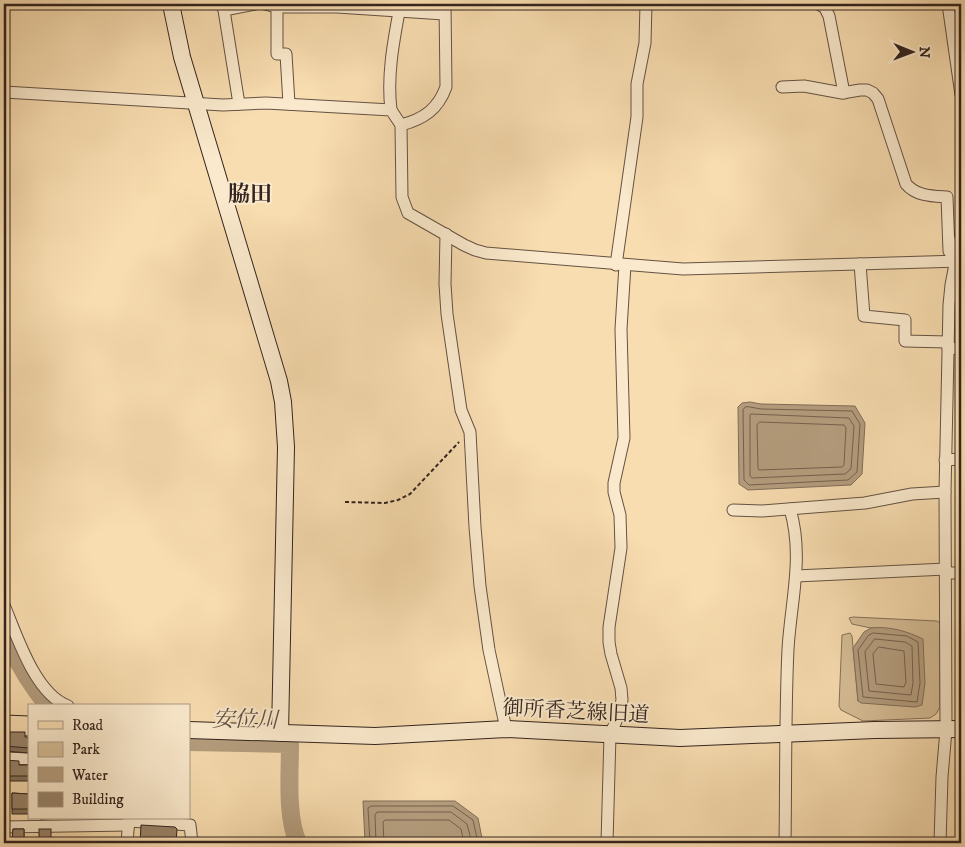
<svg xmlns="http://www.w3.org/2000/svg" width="965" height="847" viewBox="0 0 965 847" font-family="'IM FELL DW Pica','Noto Serif JP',serif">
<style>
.green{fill:#d7be97;stroke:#85715b}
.water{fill:#b59e7f;stroke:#816d59}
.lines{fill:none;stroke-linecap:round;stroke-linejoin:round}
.shore{stroke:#74614f;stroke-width:1}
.river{stroke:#b59e7f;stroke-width:18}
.street-casing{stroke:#645243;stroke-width:13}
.secondary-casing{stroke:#33241f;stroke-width:18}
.primary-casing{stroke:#33241f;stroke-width:21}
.path{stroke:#33241f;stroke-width:2;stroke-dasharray:4 2.5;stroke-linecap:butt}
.street{stroke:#fae9cc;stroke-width:11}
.secondary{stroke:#fae9cc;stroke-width:16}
.primary{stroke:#f8ddb0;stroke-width:19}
.wall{fill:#84725b;stroke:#33241f}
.building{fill:#99846a;stroke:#33241f}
.labels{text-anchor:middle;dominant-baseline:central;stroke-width:4;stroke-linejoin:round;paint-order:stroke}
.street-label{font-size:21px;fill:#33241f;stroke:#fae9cc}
.neighbourhood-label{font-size:22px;font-weight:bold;fill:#33241f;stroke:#fae9cc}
.water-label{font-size:22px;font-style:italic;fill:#604f41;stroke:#fae9cc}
</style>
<rect width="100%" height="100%" fill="#f8ddb0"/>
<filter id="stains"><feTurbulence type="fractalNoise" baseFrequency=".004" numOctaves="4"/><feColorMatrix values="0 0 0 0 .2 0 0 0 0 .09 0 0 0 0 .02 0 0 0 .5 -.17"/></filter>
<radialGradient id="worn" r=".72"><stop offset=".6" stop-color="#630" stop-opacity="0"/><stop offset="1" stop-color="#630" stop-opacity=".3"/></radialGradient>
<polygon class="green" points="853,617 937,621 940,623 940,707 936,714 930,718 863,721 841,710 839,706 842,635 850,633 852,636 858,701 878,628 871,628 852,624 849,618"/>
<g class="water">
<polygon points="750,402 761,404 855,406 865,423 862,474 851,485 748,490 739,484 738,407 742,403"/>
<path d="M871,628C889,626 907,631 923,639L925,683L922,705L915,707L861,703L858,701L853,648L864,632Z"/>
<polygon points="363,801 455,801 478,818 483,843 365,843"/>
</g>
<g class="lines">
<g class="shore">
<polygon points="750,407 761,409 852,411 860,424 857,472 848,480 749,485 744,480 743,410 745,407"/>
<polygon points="751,414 849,418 854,426 851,469 845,474 752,478 750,476 750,416"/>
<polygon points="760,422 844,425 846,428 844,465 842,467 759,470 758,468 757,425"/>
<polygon points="873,633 907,636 918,642 920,683 917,702 863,697 858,650 868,636"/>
<polygon points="875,639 905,642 912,646 913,683 911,695 869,691 865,652"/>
<polygon points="879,647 904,651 906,682 904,687 876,684 873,654"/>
<polyline points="370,843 368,808 371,806 453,806 473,820 478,843"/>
<polyline points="376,843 375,815 377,812 451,812 467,824 472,843"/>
<polyline points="384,843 383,822 385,820 449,820 461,829 464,843"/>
</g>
<g class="river">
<path d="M4,634C16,660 29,683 48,706"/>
<path d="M189,742L290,744C290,774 286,816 298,843"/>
</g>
<g class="street-casing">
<g id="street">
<polyline points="223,4 239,104"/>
<polyline points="265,4 277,7 337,7 444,14"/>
<polyline points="819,4 825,8 829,16 844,93"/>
<polyline points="948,4 961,95"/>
<polyline points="277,7 277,54 286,54 289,104"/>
<polyline points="224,10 255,4"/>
<path d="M782,87L804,86L842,93L860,90H867L873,93L878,99L906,184C916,196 932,196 947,197L949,251L956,261"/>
<polyline points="4,92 223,105 266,103 391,110 401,125 402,197 408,213 464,245 475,250 486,253 683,269 961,261"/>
<path d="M391,110C387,77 393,44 399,12"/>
<path d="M401,125C424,119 438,109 446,87L445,4"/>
<polyline points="446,234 445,284 447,314 461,410 470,432 475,527 480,586 489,650 506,729"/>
<polyline points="860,264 864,316 905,320 905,341 948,342"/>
<polyline points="616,265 637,117 637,84 645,43 646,4"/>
<polyline points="948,348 961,349"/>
<polyline points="945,460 961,459"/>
<polyline points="733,510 762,511 865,503 912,494 945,492"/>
<polyline points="946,573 961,573"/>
<polyline points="796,576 946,569"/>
<path d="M4,605C17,636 35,694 68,706"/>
<polyline points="4,758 29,759"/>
<polyline points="129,821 190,825 192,843"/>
<polyline points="4,827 129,825"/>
<polyline points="127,843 129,818"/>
<polyline points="607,843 610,735 619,714 622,700 621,688 611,654 609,642 609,627 621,548 620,515 614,492 614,483 624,438 621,329 625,265"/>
<path d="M785,843C786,778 785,713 788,649C791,600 804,556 790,509"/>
<polyline points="940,843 942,777 946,730 945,492 949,305 951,285 961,233"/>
</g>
</g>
<g class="secondary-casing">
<g id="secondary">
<polyline points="171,4 182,57 279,381 283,402 286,447 280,733"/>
<polyline points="189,730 375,736 506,729 680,738 875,730 961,729"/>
</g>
</g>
<g class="primary-casing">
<polyline id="primary" points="4,725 29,726"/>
</g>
<polyline class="path" points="345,502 385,503 398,500 410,494 459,442"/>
<use href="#street" class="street"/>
<use href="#secondary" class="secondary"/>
<use href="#primary" class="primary"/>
</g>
<g class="wall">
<polygon points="4,737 25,737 29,739 29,753 4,751"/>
<polygon points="4,760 19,765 29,765 29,781 4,781"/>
<polygon points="12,793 29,794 29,814 12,814"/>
<polygon points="40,818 65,818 40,819"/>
<polygon points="13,829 24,829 24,843 12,843"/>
</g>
<g class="building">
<polygon points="9,732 25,732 25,737 28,737 28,739 29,739 29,748 4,746 4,737 9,736"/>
<polygon points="4,760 19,761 19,765 29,765 29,776 4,776"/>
<polygon points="12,793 29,794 29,809 12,809"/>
<polygon points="141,825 175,827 177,829 176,843 140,843"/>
<polygon points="13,829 24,829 24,840 12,840"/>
<rect x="39" y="829" width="12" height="14"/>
</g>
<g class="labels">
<g class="street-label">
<text transform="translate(576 712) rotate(3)">御所香芝線旧道</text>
</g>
<g class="neighbourhood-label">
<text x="250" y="194">脇田</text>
</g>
<g class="water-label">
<text transform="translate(245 720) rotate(1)">安位川</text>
</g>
</g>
<rect width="965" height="847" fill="none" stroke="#f8ddb0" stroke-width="20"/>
<rect x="5" y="5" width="955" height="837" fill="none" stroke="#33241f" stroke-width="2.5"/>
<rect x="10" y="10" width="945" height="827" fill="none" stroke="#33241f"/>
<rect x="28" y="704" width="162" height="115" fill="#fae9cc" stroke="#aa9a87"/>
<rect x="38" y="721" width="25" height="8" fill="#f8ddb0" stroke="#aa9a87"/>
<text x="72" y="730" font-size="15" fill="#33241f">Road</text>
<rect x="38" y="742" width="25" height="15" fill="#d7be97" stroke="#aa9a87"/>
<text x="72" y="754" font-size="15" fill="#33241f">Park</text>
<rect x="38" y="767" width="25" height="15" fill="#b59e7f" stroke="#aa9a87"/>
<text x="72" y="780" font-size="15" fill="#33241f">Water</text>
<rect x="38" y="792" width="25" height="15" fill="#99846a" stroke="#aa9a87"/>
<text x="72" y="804" font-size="15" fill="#33241f">Building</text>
<g transform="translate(912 52) rotate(91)" stroke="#fae9cc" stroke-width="4" paint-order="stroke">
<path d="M0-4L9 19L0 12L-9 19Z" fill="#33241f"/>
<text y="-8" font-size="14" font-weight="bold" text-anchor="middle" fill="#33241f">N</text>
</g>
<rect width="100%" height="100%" filter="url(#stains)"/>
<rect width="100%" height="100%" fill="url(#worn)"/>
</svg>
